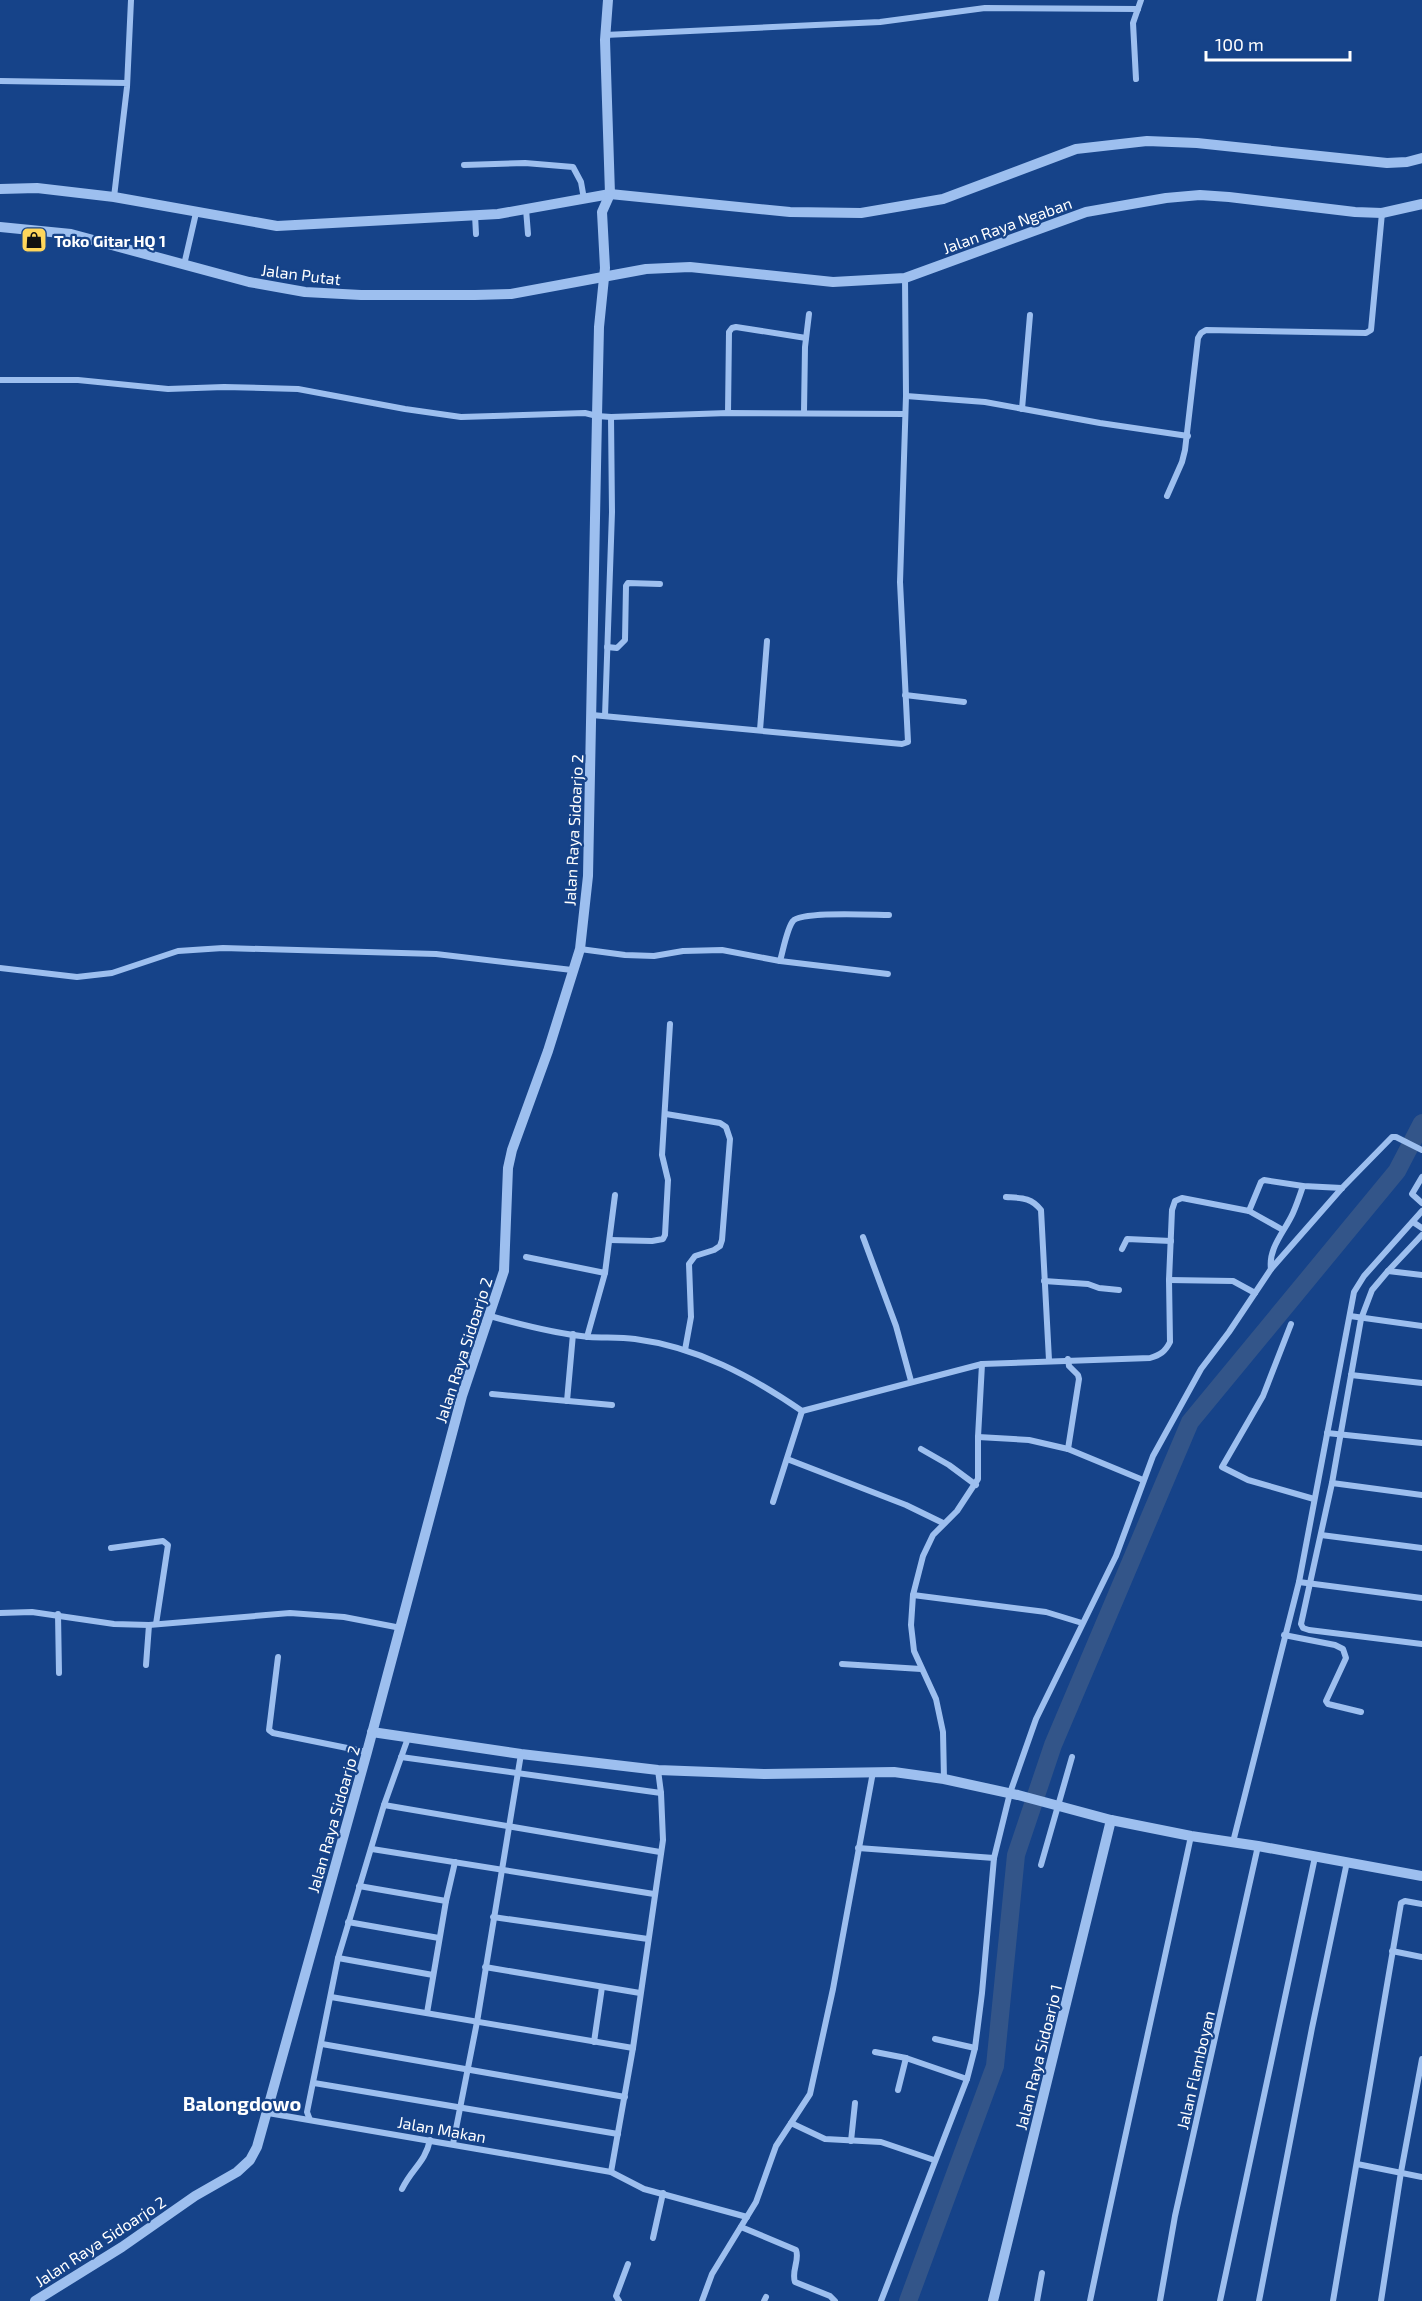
<svg xmlns="http://www.w3.org/2000/svg" width="1422" height="2301" viewBox="0 0 1422 2301" font-family="'Exo 2',sans-serif">
<style>
.lines{fill:none;stroke-linecap:round;stroke-linejoin:round}
.river{stroke:#335589;stroke-width:18}
.minor{stroke:#9dbfef;stroke-width:6}
.tertiary{stroke:#9dbfef;stroke-width:10}
.labels{text-anchor:middle;dominant-baseline:central;stroke-width:4.5;stroke-linejoin:round;paint-order:stroke}
.street-label{font-size:16px;fill:#fff;stroke:#164389}
.poi-label{font-size:16px;font-weight:bold;fill:#fff;stroke:#164389;text-anchor:start}
.quarter-label{font-size:20px;font-weight:bold;fill:#fff;stroke:#164389}
</style>
<rect width="100%" height="100%" fill="#164389"/>
<g class="lines">
<polyline class="river" points="908,2301 995,2066 1016,1855 1053,1745 1190,1422 1397,1171 1422,1123"/>
<g class="minor">
<polyline points="605,35 880,22 985,8 1138,9"/>
<polyline points="1136,79 1133,23 1141,0"/>
<polyline points="0,81 127,83"/>
<polyline points="464,165 525,163 573,167 581,182 584,199"/>
<polyline points="114,197 127,87 131,0"/>
<polyline points="526,209 528,234"/>
<polyline points="475,215 476,234"/>
<polyline points="184,265 196,213"/>
<polyline points="0,380 78,380 168,389 224,387 298,389 405,409 461,417 585,413 597,416 611,417 728,413 905,414"/>
<polyline points="906,396 985,402 1100,423 1188,436"/>
<polyline points="1022,409 1030,315"/>
<polyline points="804,412 805,347 809,314"/>
<polyline points="728,413 729,332 732,328 736,327 806,338"/>
<polyline points="1167,496 1182,462 1185,450 1198,338 1201,333 1206,330 1366,333 1371,330 1382,213"/>
<polyline points="607,647 617,648 625,640 626,586 628,583 660,584"/>
<polyline points="905,695 964,702"/>
<polyline points="592,715 902,744 908,742 900,582 906,396 905,278"/>
<polyline points="605,716 612,512 611,417"/>
<polyline points="760,730 767,641"/>
<polyline points="580,949 625,955 654,956 683,951 722,950 780,961 888,974"/>
<path d="M780,961C783,951 787,928 793,921C801,911 873,915 889,915"/>
<polyline points="0,968 77,977 112,973 178,951 223,948 436,954 572,970"/>
<polyline points="666,1114 720,1123 726,1127 730,1139 722,1240 720,1246 714,1250 695,1256 689,1264 691,1317 685,1350"/>
<polyline points="1422,1177 1412,1194 1422,1203"/>
<path d="M1006,1197C1021,1198 1031,1197 1041,1210L1049,1360"/>
<polyline points="1249,1211 1261,1182 1264,1180 1303,1186 1342,1188"/>
<polyline points="1413,1222 1422,1228"/>
<polyline points="1422,1235 1388,1271 1372,1290 1361,1319 1332,1483 1301,1624 1303,1628 1309,1630 1422,1644"/>
<polyline points="863,1237 896,1326 911,1381"/>
<polyline points="610,1240 652,1241 663,1239 665,1235 668,1180 662,1155 670,1024"/>
<polyline points="1122,1249 1127,1239 1171,1241"/>
<polyline points="526,1257 605,1273 615,1195"/>
<path d="M1271,1269C1268,1248 1285,1231 1293,1213C1297,1204 1300,1195 1303,1186"/>
<polyline points="1388,1271 1422,1275"/>
<polyline points="1169,1280 1233,1281 1255,1293"/>
<polyline points="1044,1281 1088,1284 1099,1288 1119,1290"/>
<path d="M490,1316C522,1325 557,1334 589,1337C604,1338 620,1337 635,1339C697,1347 751,1376 802,1411L982,1364L1150,1358C1160,1355 1165,1352 1170,1342L1169,1280L1172,1210L1175,1201L1182,1198L1249,1211L1283,1230"/>
<polyline points="1350,1316 1422,1326"/>
<polyline points="1291,1324 1263,1396 1222,1467 1248,1480 1314,1499"/>
<polyline points="587,1337 605,1273"/>
<polyline points="1068,1359 1069,1366 1078,1375 1079,1379 1068,1449"/>
<polyline points="1351,1375 1422,1383"/>
<polyline points="492,1394 612,1405"/>
<polyline points="567,1401 573,1334"/>
<polyline points="1327,1433 1422,1443"/>
<polyline points="978,1437 1029,1440 1068,1449 1143,1480"/>
<polyline points="921,1449 949,1465 976,1485"/>
<polyline points="787,1459 906,1505 943,1523"/>
<polyline points="1332,1483 1422,1495"/>
<polyline points="773,1502 802,1411"/>
<polyline points="1321,1535 1422,1548"/>
<polyline points="111,1548 163,1541 168,1545 156,1624"/>
<polyline points="1299,1582 1422,1598"/>
<polyline points="913,1595 1046,1612 1082,1623"/>
<polyline points="0,1613 32,1612 114,1624 149,1625 290,1613 344,1617 401,1628"/>
<polyline points="58,1614 59,1673"/>
<polyline points="1284,1635 1335,1645 1343,1649 1346,1658 1326,1701 1328,1704 1361,1712"/>
<polyline points="278,1657 269,1730 273,1733 367,1752"/>
<polyline points="842,1664 921,1669"/>
<polyline points="146,1665 149,1625"/>
<polyline points="401,1757 661,1793"/>
<polyline points="944,1779 943,1732 936,1699 914,1651 911,1625 913,1595 923,1556 933,1535 957,1511 978,1479 978,1437 982,1364"/>
<polyline points="384,1805 660,1852"/>
<polyline points="1233,1842 1299,1582 1354,1292 1364,1276 1422,1211"/>
<polyline points="858,1848 994,1858"/>
<polyline points="372,1849 654,1894"/>
<polyline points="1041,1865 1072,1757"/>
<polyline points="359,1886 446,1901"/>
<polyline points="493,1917 648,1939"/>
<polyline points="348,1922 439,1938"/>
<polyline points="1392,1951 1422,1957"/>
<polyline points="338,1958 433,1975"/>
<polyline points="485,1967 640,1993"/>
<polyline points="331,1997 633,2048"/>
<polyline points="427,2013 446,1901 455,1862"/>
<polyline points="935,2039 975,2048"/>
<polyline points="594,2042 602,1987"/>
<polyline points="322,2044 625,2097"/>
<polyline points="875,2052 906,2058 967,2079"/>
<polyline points="314,2083 618,2134"/>
<polyline points="898,2090 906,2058"/>
<polyline points="268,2113 611,2172 644,2189 747,2217"/>
<polyline points="310,2120 307,2112 338,1958 384,1805 408,1738"/>
<polyline points="791,2123 825,2139 881,2142 934,2160"/>
<polyline points="851,2141 855,2103"/>
<polyline points="453,2144 477,2022 521,1754"/>
<polyline points="1357,2164 1422,2177"/>
<polyline points="611,2172 633,2048 663,1840 661,1793 658,1770"/>
<path d="M402,2189C412,2168 425,2163 430,2140"/>
<path d="M741,2227L796,2250C800,2260 791,2271 795,2282L830,2296L835,2301"/>
<polyline points="653,2238 663,2193"/>
<polyline points="619,2301 616,2296 628,2264"/>
<polyline points="702,2301 712,2274 756,2202 776,2146 810,2094 833,1989 873,1772"/>
<polyline points="764,2301 766,2297"/>
<polyline points="881,2301 967,2079 975,2048 982,1993 994,1858 1010,1793 1036,1719 1116,1556 1153,1456 1201,1369 1229,1332 1271,1269 1342,1188 1392,1137 1396,1137 1422,1150"/>
<polyline points="1037,2301 1042,2273"/>
<path d="M1090,2301C1122,2146 1158,1991 1191,1836"/>
<polyline points="1160,2301 1175,2216 1258,1846"/>
<polyline points="1220,2301 1315,1857"/>
<polyline points="1259,2301 1312,2028 1347,1862"/>
<polyline points="1333,2301 1401,1903 1405,1901 1422,1904"/>
<polyline points="1381,2301 1401,2172 1422,2059"/>
</g>
<g class="tertiary">
<polyline points="0,189 37,188 114,197 277,226 498,214 610,194 790,212 861,213 943,199 1076,149 1147,141 1197,143 1387,163 1407,162 1422,158"/>
<polyline points="0,227 71,234 249,282 305,292 361,295 475,295 511,294 646,269 690,267 833,282 905,278 1086,212 1166,198 1200,195 1229,197 1355,212 1382,213 1422,204"/>
<polyline points="372,1732 521,1754 658,1770 765,1774 894,1772 944,1779 1018,1795 1111,1820 1191,1836 1258,1846 1422,1876"/>
<polyline points="35,2301 122,2247 195,2196 237,2172 250,2160 257,2147 367,1752 462,1396 504,1271 508,1168 512,1150 548,1051 580,949 588,876 597,416 599,327 605,268 602,212 610,194 605,40 608,0"/>
<polyline points="993,2301 1111,1820"/>
</g>
</g>
<defs>
<g id="shop-square" transform="scale(1.35)"><rect x="-9" y="-9" width="18" height="18" rx="4" fill="#ffd65b" stroke="#164389"/><path d="M-5-2.5h2.3a2.7 3.5 0 0 1 5.4 0H5L5.5 6h-11ZM-1.5-2.5h3a1.5 2.3 0 0 0-3 0Z" fill="#111"/></g>
</defs>
<g fill-rule="evenodd">
<use href="#shop-square" x="34" y="240"/>
</g>
<g class="labels">
<g class="street-label">
<text transform="translate(1007 225) rotate(-20)">Jalan Raya Ngaban</text>
<text transform="translate(301 274) rotate(7)">Jalan Putat</text>
<text transform="translate(573 830) rotate(-87)">Jalan Raya Sidoarjo 2</text>
<text transform="translate(463 1350) rotate(-72)">Jalan Raya Sidoarjo 2</text>
<text transform="translate(333 1819) rotate(-74)">Jalan Raya Sidoarjo 2</text>
<text transform="translate(1038 2057) rotate(-76)">Jalan Raya Sidoarjo 1</text>
<text transform="translate(1195 2070) rotate(-77)">Jalan Flamboyan</text>
<text transform="translate(442 2129) rotate(10)">Jalan Makan</text>
<text transform="translate(100 2241) rotate(-33)">Jalan Raya Sidoarjo 2</text>
</g>
<g class="poi-label">
<text x="54" y="240">Toko Gitar HQ 1</text>
</g>
<g class="quarter-label">
<text x="242" y="2103">Balongdowo</text>
</g>
</g>
<path d="M1206 51v9h144v-9" fill="none" stroke="#ffffff" stroke-width="3"/>
<text x="1215" y="51" font-size="18" fill="#ffffff" stroke="#164389" stroke-width="4.5" paint-order="stroke">100 m</text>
</svg>
